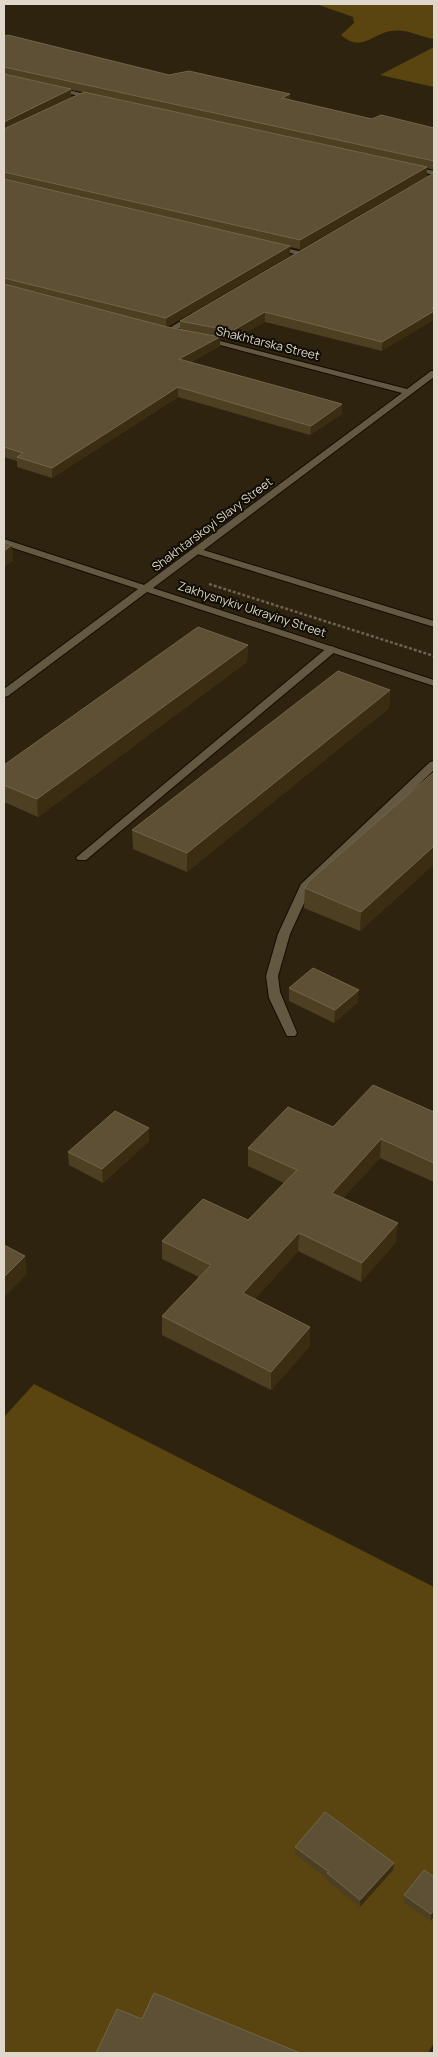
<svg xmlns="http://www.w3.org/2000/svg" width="438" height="2057" viewBox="0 0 438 2057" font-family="Manrope,sans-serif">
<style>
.green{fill:#5a440f}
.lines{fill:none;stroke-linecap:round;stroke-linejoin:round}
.service-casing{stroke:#150c00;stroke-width:2}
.minor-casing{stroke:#150c00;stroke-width:2}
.path{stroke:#6b6250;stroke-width:2.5;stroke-dasharray:3 2;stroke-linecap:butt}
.service{fill:#635841;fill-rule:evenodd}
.minor{fill:#635841;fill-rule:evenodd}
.wall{fill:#4d3f22;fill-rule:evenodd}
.shaded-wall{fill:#3a2d12}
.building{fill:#5d5034;stroke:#71654b}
.labels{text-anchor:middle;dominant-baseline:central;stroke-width:4;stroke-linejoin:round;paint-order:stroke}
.far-street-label{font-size:12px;fill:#ded7ca;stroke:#110d05}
</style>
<rect width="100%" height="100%" fill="#2d230e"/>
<g class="green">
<path d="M316,4H434V39C421,37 406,28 391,31C372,34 362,53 341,35L354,23L353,17Z"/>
<polygon points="434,47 434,87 380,75"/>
<polygon points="34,1384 434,1587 434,2043 428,2053 4,2053 4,1417"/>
</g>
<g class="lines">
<g class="service-casing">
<g id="service">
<polygon points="197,548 434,621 434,627 194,553 192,551"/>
<polygon points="332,646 337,649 336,651 86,860 78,860 76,858 78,856 328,647"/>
<polygon points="434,761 434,770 312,886 290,934 278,976 280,992 297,1033 295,1036 287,1036 269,998 266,976 278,934 301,884 430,762"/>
</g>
</g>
<g class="minor-casing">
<g id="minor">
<polygon points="56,87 97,97 98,98 95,100 54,90"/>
<polygon points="412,166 434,171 434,175 410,169 409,168"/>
<polygon points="271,245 303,252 307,254 303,256 274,249 271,249"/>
<polygon points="192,314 199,316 170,334 163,332"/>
<polygon points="201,336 407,389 431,371 434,371 434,377 153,588 434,680 434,686 147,592 8,696 4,697 4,689 138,589 4,545 4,539 144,585 402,393 201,340"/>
</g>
</g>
<polyline class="path" points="209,584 434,656"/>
<use href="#service" class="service"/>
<use href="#minor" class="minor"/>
</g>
<g class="wall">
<path d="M4,36L169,75L290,94L289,100L372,119L434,128V170L427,168V176L300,249L290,247V255L166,327L180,329V321L434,173L382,351L265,322L232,340L220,338V346L191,362L342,404V414L310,435L178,397L52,478L17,467V461L4,457ZM71,90L83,92L31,117L71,97Z"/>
<polygon points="248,645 247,662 38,817 4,802 4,765"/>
<polygon points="390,690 389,708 187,872 133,849 132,830"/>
<polygon points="434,772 434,864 360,931 304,908 305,888"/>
<polygon points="289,988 358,1002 334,1023 289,1001"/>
<polygon points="434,1112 434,1182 380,1158 343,1198 396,1242 361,1282 298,1251 255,1299 310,1346 271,1390 162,1335 162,1316 199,1277 162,1259 162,1241 248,1220 284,1183 248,1166 248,1148 333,1127"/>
<polygon points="149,1128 149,1141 103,1183 69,1165 68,1152"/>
<polygon points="295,1847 394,1863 393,1870 360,1907 327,1881 327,1878 295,1854"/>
<polygon points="434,1877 434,1916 431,1921 404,1903 404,1895"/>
</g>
<g class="shaded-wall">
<polygon points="71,89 71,97 4,130 4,122"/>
<polygon points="290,94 289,102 282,98"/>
<polygon points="427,167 427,176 300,249 300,240"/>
<polygon points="290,246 290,255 166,327 166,318"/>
<polygon points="434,307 434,320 382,351 382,342"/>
<polygon points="265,312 265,322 232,340 232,331"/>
<polygon points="220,337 220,346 179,368 179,359"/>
<polygon points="178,387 178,397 52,478 52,468"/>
<polygon points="342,404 342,414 310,435 311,426"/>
<polygon points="12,545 13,561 4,567 4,551"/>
<polygon points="248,645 247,662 38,817 37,799"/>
<polygon points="390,690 389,708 187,872 187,853"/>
<polygon points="434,846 434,864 360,931 361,912"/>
<polygon points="359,990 358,1002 334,1023 335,1010"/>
<polygon points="149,1128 149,1141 103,1183 102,1169"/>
<polygon points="381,1139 380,1158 331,1211 332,1193"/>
<polygon points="398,1223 396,1242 361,1282 362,1263"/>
<polygon points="299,1233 298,1251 243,1312 243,1293"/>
<polygon points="25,1256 27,1274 4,1297 4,1277"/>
<polygon points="310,1327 310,1346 271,1390 271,1372"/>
<polygon points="394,1863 393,1870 360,1907 360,1900"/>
<polygon points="434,1910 434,1916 431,1921 431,1914"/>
</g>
<g class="building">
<polygon points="8,35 169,75 189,71 290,94 282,98 372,119 381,115 434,128 434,161 4,67 4,36"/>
<polygon points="4,74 71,89 4,122"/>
<polygon points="84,92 427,167 300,240 4,172 4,129"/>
<polygon points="434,173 434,307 432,308 434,309 434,311 382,342 265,312 232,331 180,321"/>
<polygon points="4,179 290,246 166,318 4,278"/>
<polygon points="4,284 167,327 220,337 179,359 342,404 311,426 178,387 52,468 17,457 23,453 4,447"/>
<polygon points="4,542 12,545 4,551"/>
<polygon points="198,627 248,645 37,799 4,785 4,765"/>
<polygon points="338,671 390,690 187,853 132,830"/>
<polygon points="434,772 434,846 361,912 305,888 308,882"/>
<polygon points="313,968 359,990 335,1010 289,988"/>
<polygon points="373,1085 434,1112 434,1163 381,1139 332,1193 398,1223 362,1263 299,1233 243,1293 310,1327 271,1372 162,1316 211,1265 162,1241 203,1199 248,1220 297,1170 248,1148 288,1107 333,1127"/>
<polygon points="115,1111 149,1128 102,1169 68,1152"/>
<polygon points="4,1245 25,1256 4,1277"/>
<polygon points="325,1812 394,1863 360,1900 327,1873 329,1872 295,1847"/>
<polygon points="424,1870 434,1877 434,1910 431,1914 404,1895"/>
<polygon points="154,1993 300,2053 96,2053 117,2009 142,2019"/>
</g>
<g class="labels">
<g class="far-street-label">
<text transform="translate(268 343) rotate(14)">Shakhtarska Street</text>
<text transform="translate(212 524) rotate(-37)">Shakhtarskoyi Slavy Street</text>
<text transform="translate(252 609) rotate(18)">Zakhysnykiv Ukrayiny Street</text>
</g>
</g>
<rect width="438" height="2057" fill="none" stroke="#ded7ca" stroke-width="10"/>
</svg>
